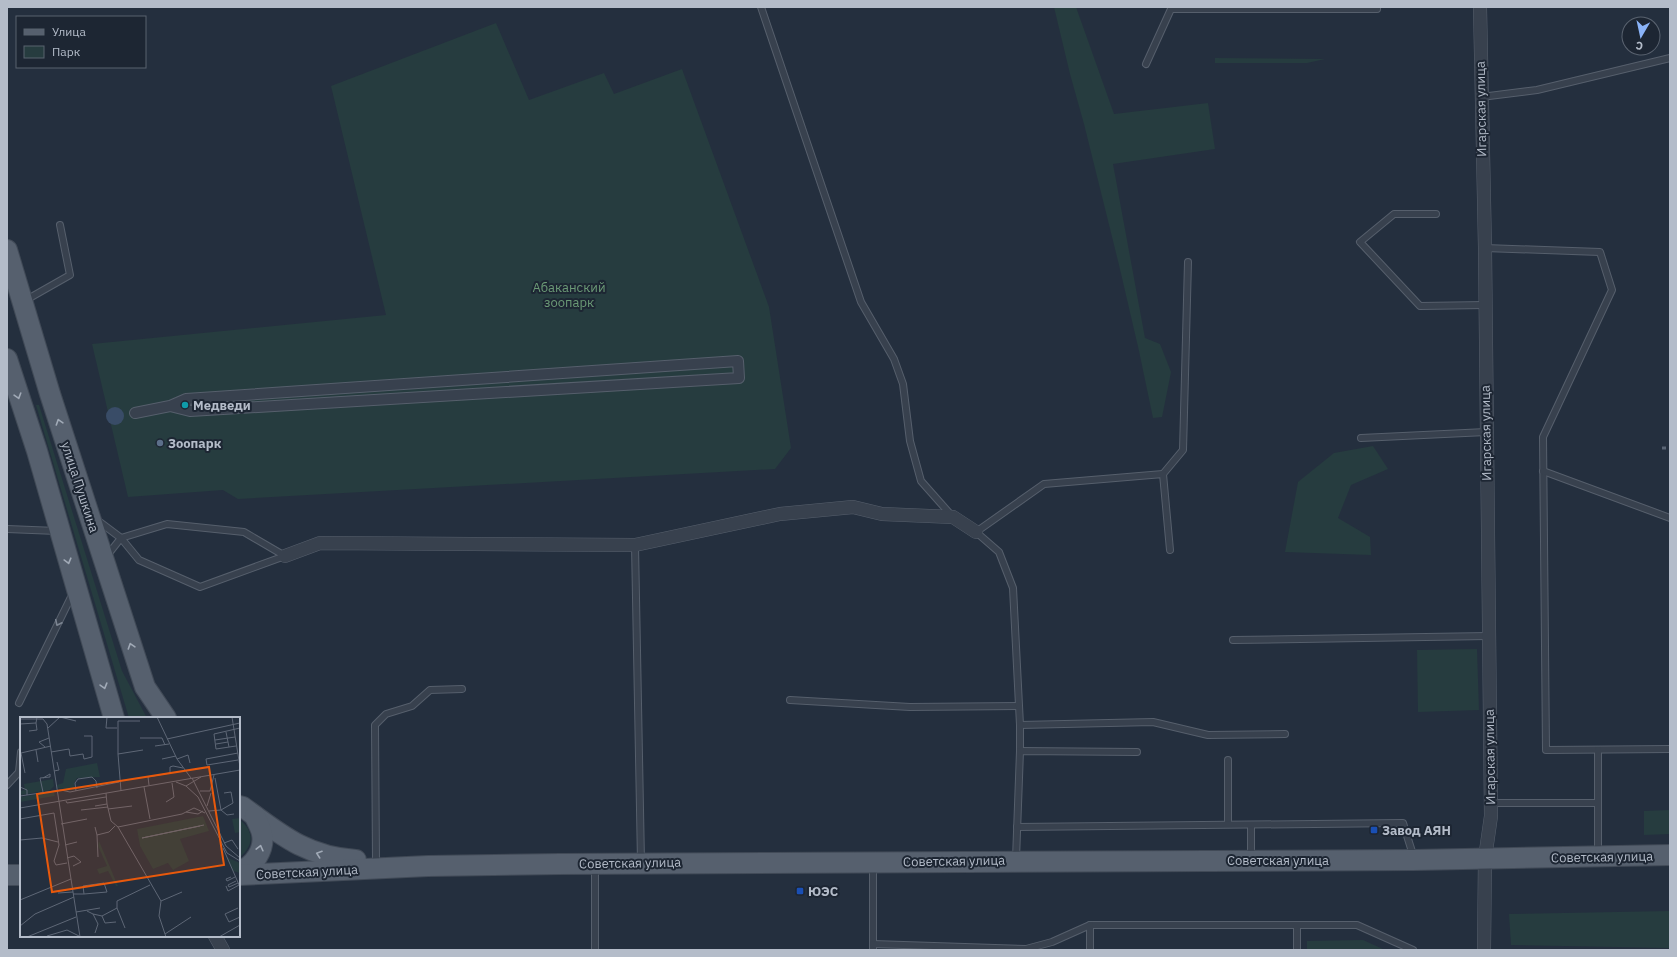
<svg xmlns="http://www.w3.org/2000/svg" width="1677" height="957" viewBox="0 0 1677 957" font-family="'IBM Plex Sans',sans-serif">
<style>
.green{fill:#263c3f}
.water{fill:#394c67}
.lines{fill:none;stroke-linecap:round;stroke-linejoin:round}
.service-casing{stroke:#565f6c;stroke-width:8}
.pedestrian-casing{stroke:#565f6c;stroke-width:12}
.minor-casing{stroke:#565f6c;stroke-width:14}
.primary-casing{stroke:#414a57;stroke-width:22}
.service{stroke:#38414e;stroke-width:6}
.pedestrian{stroke:#38414e;stroke-width:10}
.minor{stroke:#38414e;stroke-width:13}
.primary{stroke:#56606e;stroke-width:20}
.rail{stroke:#5a6575;stroke-width:3;stroke-dasharray:4 4;stroke-linecap:butt}
.oneway{stroke:#a1aab7}
.oneway2{stroke:#7c8592}
.culture-dot{fill:#0f9aa8;stroke:#1d2633;stroke-width:1.5}
.service-dot{fill:#5c6f8a;stroke:#1d2633;stroke-width:1.5}
.transit-dot{fill:#1a4fb4;stroke:#1d2633;stroke-width:1.5}
.labels{text-anchor:middle;dominant-baseline:central;stroke-width:4;stroke-linejoin:round;paint-order:stroke}
.street-label{font-size:13px;fill:#b4bcc9;stroke:#1d2633}
.park-label{font-size:13px;fill:#6b9a76;stroke:#1d2633}
.poi-label{font-size:13px;font-weight:bold;fill:#b4bcc9;stroke:#1d2633;text-anchor:start}
.inset-road{fill:none;stroke:#5e6776;stroke-width:1}
.view{fill:#e8590c;fill-opacity:0.15;stroke:#e8590c;stroke-width:2}
.inset-edge{fill:none;stroke:#b4bcc9;stroke-width:2}
</style>
<rect width="100%" height="100%" fill="#242f3e"/>
<g class="green">
<polygon points="1054,7 1076,7 1114,114 1208,103 1215,149 1113,164 1145,338 1160,344 1171,372 1162,417 1153,418 1139,351 1119,265 1084,124 1070,74"/>
<polygon points="496,23 529,100 604,73 614,94 682,69 769,307 791,448 775,469 238,499 223,490 128,497 92,344 386,315 331,86"/>
<polygon points="1215,58 1325,59 1307,63 1215,63"/>
<polygon points="36,405 39,405 122,671 147,718 129,718"/>
<polygon points="1373,446 1388,469 1351,485 1338,518 1370,537 1371,555 1285,552 1298,482 1334,453"/>
<polygon points="1477,649 1479,710 1418,712 1417,650"/>
<polygon points="1670,810 1670,834 1644,835 1644,811"/>
<path d="M239,819C255,832 254,845 239,858Z"/>
<polygon points="1670,911 1670,948 1511,945 1509,914"/>
<polygon points="1363,940 1385,950 1307,950 1307,941"/>
</g>
<circle class="water" cx="115" cy="416" r="9"/>
<g class="lines">
<g class="service-casing">
<g id="service">
<polyline points="761,7 861,302 894,359 903,384 910,441 921,481 952,516"/>
<polyline points="1171,7 1171,9 1377,9 1377,7"/>
<polyline points="1146,64 1171,9"/>
<polyline points="1481,97 1537,90 1670,58"/>
<polyline points="1436,214 1394,214 1360,242 1420,306 1485,305"/>
<polyline points="1485,248 1600,252 1612,290 1543,437 1546,750 1670,749"/>
<polyline points="26,300 70,275 60,225"/>
<polyline points="1361,438 1486,432"/>
<polyline points="1543,471 1670,518"/>
<polyline points="1163,474 1183,450 1188,262"/>
<polyline points="97,520 121,538 139,560 200,587 285,556"/>
<polyline points="7,529 57,531"/>
<polyline points="635,545 641,862"/>
<polyline points="106,557 121,538 167,524 244,532 285,556"/>
<polyline points="1233,640 1488,636"/>
<polyline points="790,700 910,707 1018,706"/>
<polyline points="19,703 73,593"/>
<polyline points="1020,725 1153,722 1208,735 1285,734"/>
<polyline points="1020,751 1020,725 1013,588 999,552 976,532 1044,484 1163,474 1170,550"/>
<polyline points="1228,760 1228,824"/>
<polyline points="7,785 19,772 21,752"/>
<polyline points="1491,803 1598,803"/>
<polyline points="1251,825 1251,859"/>
<polyline points="1017,827 1403,823 1414,858"/>
<polyline points="1598,853 1598,750"/>
<polyline points="1016,859 1020,751 1137,752"/>
<polyline points="376,861 375,725 386,714 412,706 430,690 462,689"/>
<polyline points="873,866 873,950"/>
<polyline points="595,867 595,950"/>
<polyline points="1297,925 1297,950"/>
<polyline points="873,944 1026,949 1052,942 1090,925 1357,925 1413,950"/>
<polyline points="1090,950 1090,925"/>
</g>
</g>
<g class="pedestrian-casing">
<polyline id="pedestrian" points="135,413 170,406 190,411 739,378 738,361 186,399 170,406"/>
</g>
<g class="minor-casing">
<g id="minor">
<polyline points="1480,7 1485,248 1491,816 1485,858 1484,950"/>
<polyline points="285,556 320,543 635,545 780,514 853,507 882,514 953,517 976,532"/>
<polyline points="215,936 223,950"/>
</g>
</g>
<g class="primary-casing">
<g id="primary">
<polyline points="7,250 50,394 145,687 166,718"/>
<polyline points="7,359 37,451 114,718"/>
<path d="M239,806L243,807C281,835 307,857 356,860"/>
<path d="M239,871C254,867 265,849 262,834C261,828 257,822 255,816"/>
<polyline points="7,875 21,875"/>
<polyline points="239,875 428,866 560,864 1414,860 1670,855"/>
</g>
</g>
<use href="#service" class="service"/>
<use href="#pedestrian" class="pedestrian"/>
<use href="#minor" class="minor"/>
<use href="#primary" class="primary"/>
<polyline class="rail" points="1662,448 1670,448"/>
</g>
<defs><path id="oneway-chevron" d="M-2-3.5L2.5 0L-2 3.5" fill="none" stroke-width="1.6" stroke-linecap="round" stroke-linejoin="round"/></defs>
<g class="oneway">
<use href="#oneway-chevron" transform="translate(18 396) rotate(73)"/>
<use href="#oneway-chevron" transform="translate(59 422) rotate(-108)"/>
<use href="#oneway-chevron" transform="translate(68 561) rotate(75)"/>
<use href="#oneway-chevron" transform="translate(131 646) rotate(-108)"/>
<use href="#oneway-chevron" transform="translate(104 686) rotate(74)"/>
<use href="#oneway-chevron" transform="translate(260 848) rotate(-76)"/>
<use href="#oneway-chevron" transform="translate(319 854) rotate(-161)"/>
</g>
<use class="oneway2" href="#oneway-chevron" transform="translate(58 623) rotate(116)"/>
<circle class="culture-dot" cx="185" cy="405" r="4"/>
<circle class="service-dot" cx="160" cy="443" r="4"/>
<g class="transit-dot">
<rect x="1370" y="826" width="8" height="8" rx="2"/>
<rect x="796" y="887" width="8" height="8" rx="2"/>
</g>
<g class="labels">
<g class="street-label">
<text transform="translate(1481 109) rotate(-91)">Игарская улица</text>
<text transform="translate(1486 433) rotate(-91)">Игарская улица</text>
<text transform="translate(80 487) rotate(72)">улица Пушкина</text>
<text transform="translate(1490 757) rotate(-91)">Игарская улица</text>
<text transform="translate(1602 857) rotate(-1)">Советская улица</text>
<text x="1278" y="860">Советская улица</text>
<text transform="translate(954 861) rotate(-1)">Советская улица</text>
<text transform="translate(630 863) rotate(-1)">Советская улица</text>
<text transform="translate(307 872) rotate(-3)">Советская улица</text>
</g>
<g class="park-label">
<text x="569" y="287">Абаканский<tspan x="569" dy="15">зоопарк</tspan></text>
</g>
<g class="poi-label">
<text x="193" y="405">Медведи</text>
<text x="168" y="443">Зоопарк</text>
<text x="1382" y="830">Завод АЯН</text>
<text x="808" y="891">ЮЭС</text>
</g>
</g>
<g transform="translate(20 717)">
<rect width="220" height="220" fill="#242f3e"/>
<path d="M77,46L80,60L57,61L54,66L55,73L37,71V68L43,66L46,52ZM33,62L34,69L30,73L0,78V74L5,73L4,67ZM34,75L35,79L0,85V80ZM183,99L189,114L160,122L169,144L153,153L148,146L133,152L120,129L117,112ZM220,101V115L215,116L212,102ZM79,124L98,169H96L88,154L79,157L77,152L87,149L78,129ZM206,140L220,146V156L213,154Z" fill="#263c3f"/>
<path class="inset-road" d="M87,0L86,11H97M137,0L157,42L171,61M212,0L220,50M0,2H23L27,7L60,220M0,7L16,6L17,0M28,11L40,0L56,4M9,14L17,13L16,6M206,15L209,30M120,21H142L145,28M147,22L220,6M195,23L215,20M196,27L208,25M135,29L149,27M216,29L196,32L194,17L220,11M25,30L19,25L29,21M16,33L18,45M31,35L49,32L50,39L63,37L64,42L72,40V19H64M218,36L186,42L187,48L218,43M98,37V4H120M142,42L156,39M157,42L168,38L170,46M34,54L39,53L37,45M5,56L1,36L31,29M23,61L30,57V60L20,61L23,75M172,61L206,129L220,141M156,65L166,69L178,80L207,136L220,144M129,68L128,60L150,56V50L153,49L163,51M166,69L181,60M0,70L7,73V78M124,70L130,102M56,74L55,66L58,62L72,60L76,64L77,71M101,74L98,37L123,33M180,74H190L194,58M0,79L41,73L50,75L99,65M46,84L47,86L86,80M146,85L154,80L152,66M87,87L91,104L98,110L162,97L174,91L185,96M75,89L87,87L86,76M187,89L191,76M0,91L220,53M88,92L112,89M61,93L88,90M201,93L213,86L211,75L204,76M201,93L207,98L214,97M189,94L201,93L195,61M166,95L178,97L183,94M0,102L34,96L39,128L34,144L36,148L47,146M41,107L67,102M180,109L122,121L184,108M75,110L77,118L89,115L95,109M98,110L141,184L162,175M77,118L78,140M0,123L22,121L38,125M204,126L212,123L218,132M45,128L57,125M203,131L220,170M47,141L54,139L61,145L53,149M211,160L206,162L207,164L215,160M216,164L208,168L209,170L218,166M206,169L208,174L219,168M38,176L53,175M53,177H64L87,175L84,166L63,169L64,177M0,183L51,162M141,184L139,199L146,220M97,191L105,211M218,191L205,197L209,205L220,200M67,194L73,197L78,207L75,216M56,195L80,191M73,197L82,199L97,191V184L130,168M82,199L85,206L96,205M0,209L15,197L54,180M145,217L171,200M27,219L47,213L59,219M7,220L56,200M199,220L220,208"/>
<path class="view" d="M189,50L204,148L32,175L17,77Z"/>
<rect width="220" height="220" class="inset-edge"/>
</g>
<rect width="1677" height="957" fill="none" stroke="#b4bcc9" stroke-width="16"/>
<rect x="16" y="16" width="130" height="52" fill="#1d2633" stroke="#59626f"/>
<rect x="24" y="29" width="20" height="6" fill="#56606e" stroke="#59626f"/>
<text x="52" y="36" font-size="12" fill="#b4bcc9">Улица</text>
<rect x="24" y="46" width="20" height="12" fill="#263c3f" stroke="#59626f"/>
<text x="52" y="56" font-size="12" fill="#b4bcc9">Парк</text>
<g transform="translate(1641 36) rotate(189)"><circle r="19" fill="#1d2633" stroke="#59626f"/>
<path d="M0-3L7 15L0 10L-7 15Z" fill="#8ab3f8"/>
<text y="-6" font-size="11" font-weight="bold" text-anchor="middle" fill="#b4bcc9">С</text>
</g>
</svg>
